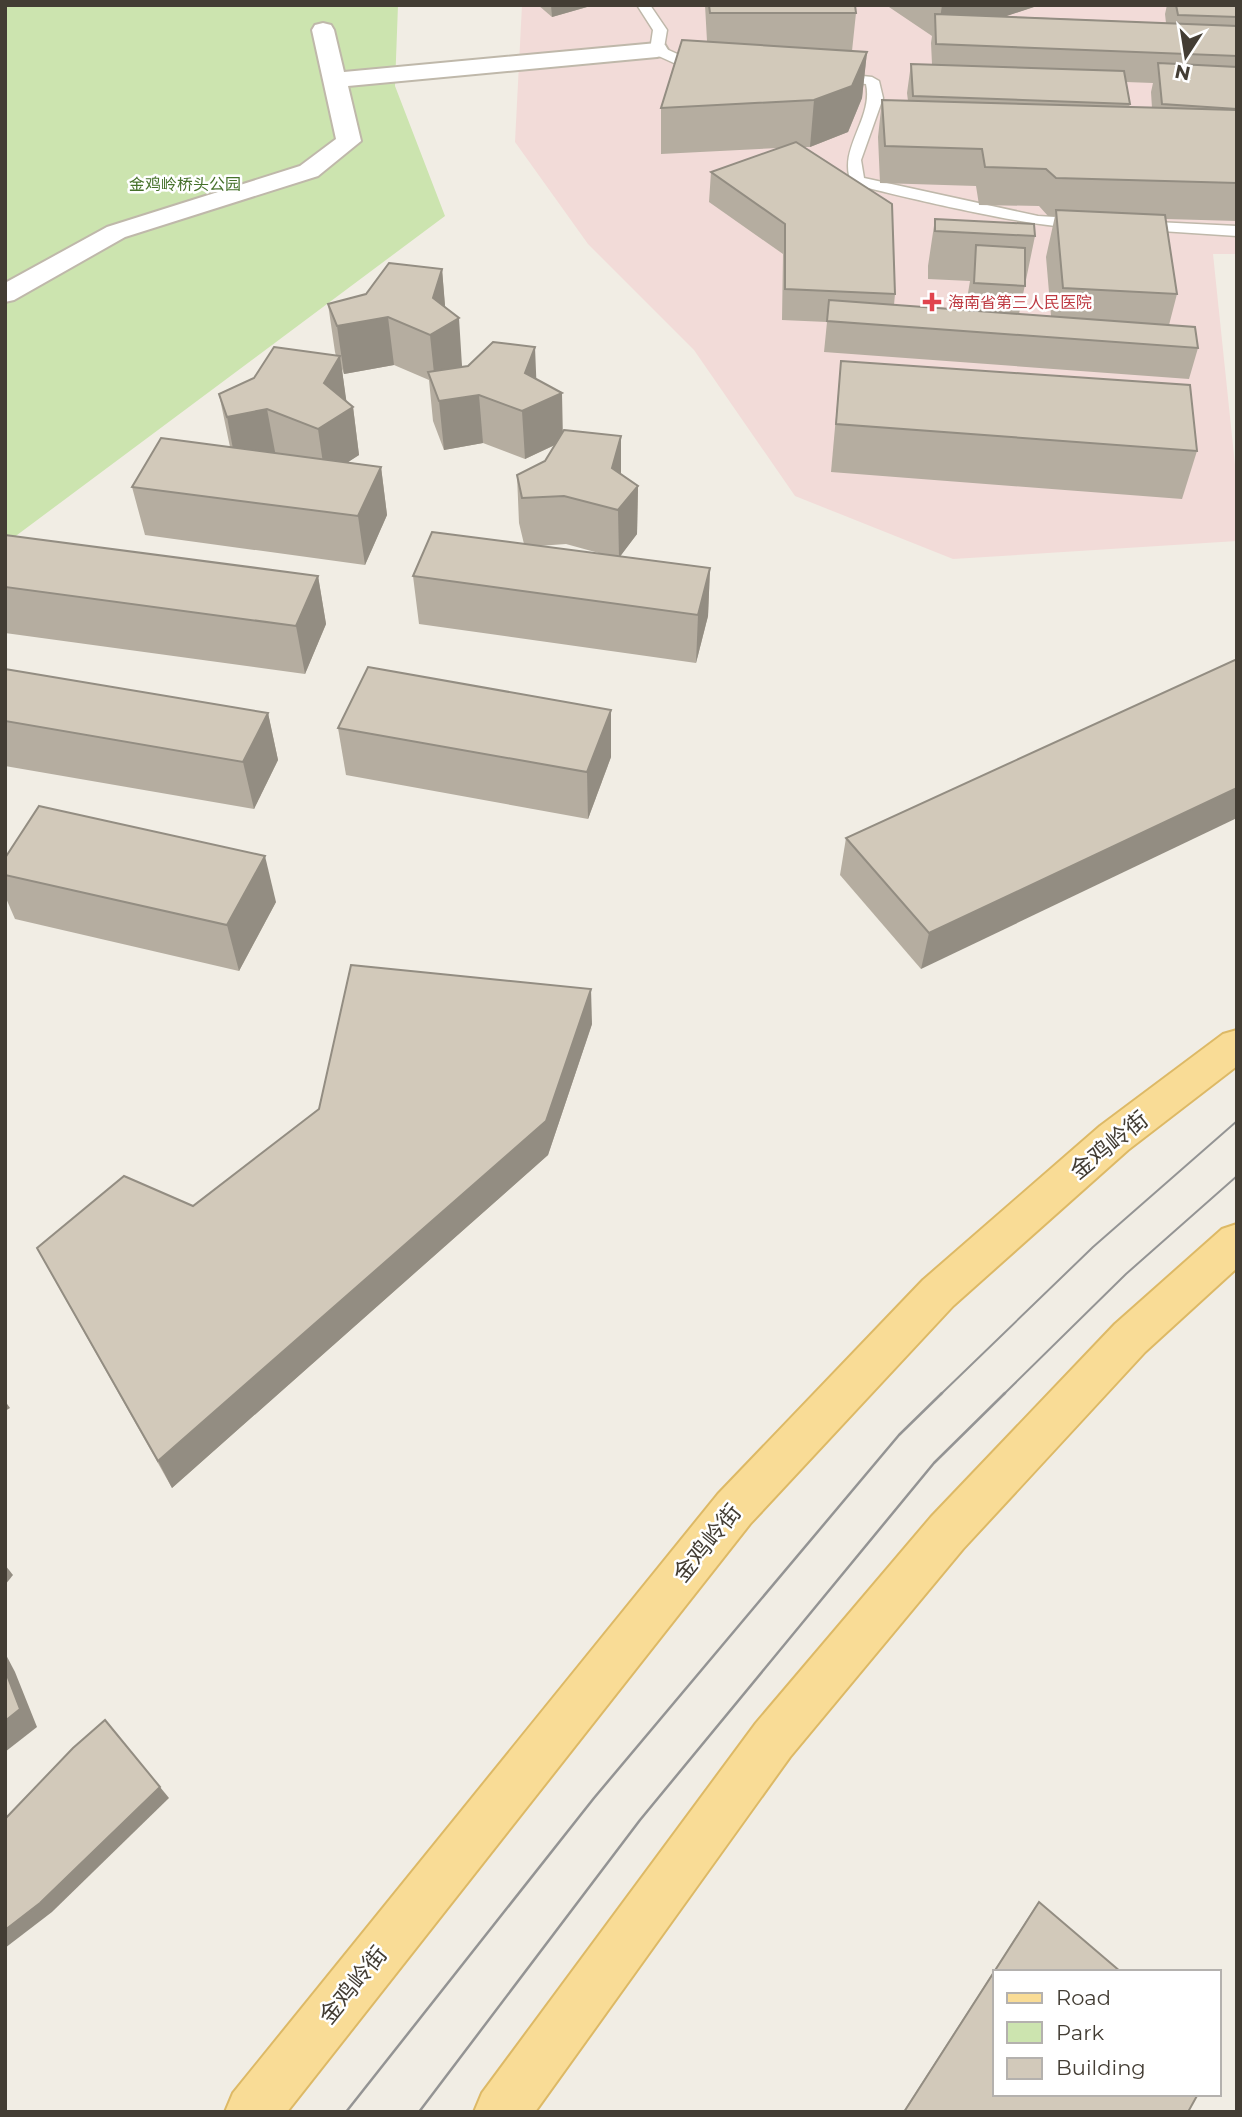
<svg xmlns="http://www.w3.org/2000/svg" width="1242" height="2117" viewBox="0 0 1242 2117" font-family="Montserrat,'Noto Sans SC',sans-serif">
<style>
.medical{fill:#f2dbd8}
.green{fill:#cce4af}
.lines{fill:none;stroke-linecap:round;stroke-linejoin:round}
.service-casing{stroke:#bfb8aa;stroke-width:3}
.minor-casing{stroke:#bfb8aa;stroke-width:4}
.primary-casing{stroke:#ddb966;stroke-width:4}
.service{fill:#fff;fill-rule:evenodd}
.minor{fill:#fff;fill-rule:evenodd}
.primary{fill:#f9dc96;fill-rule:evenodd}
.tram-far1{stroke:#949494;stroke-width:2}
.tram{stroke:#949494;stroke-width:2.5}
.wall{fill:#b5ada0;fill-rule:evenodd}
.shaded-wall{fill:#938d82}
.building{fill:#d2c9ba;stroke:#938d82;stroke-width:2}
.health-dot{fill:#e0444e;stroke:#fff;stroke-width:2.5}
.labels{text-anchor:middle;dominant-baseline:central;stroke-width:5;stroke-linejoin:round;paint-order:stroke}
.far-park-label{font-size:16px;fill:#46712b;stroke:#fff}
.far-health-label{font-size:16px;fill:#be3a42;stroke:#fff;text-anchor:start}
.near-street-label{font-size:23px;fill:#433d34;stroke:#fff}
</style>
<rect width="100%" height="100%" fill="#f1ede4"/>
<polygon class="medical" points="522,5 1237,5 1237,254 1213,254 1237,484 1237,541 953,559 795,496 694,350 588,244 515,142"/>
<polygon class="green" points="5,5 398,5 395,86 445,216 5,544"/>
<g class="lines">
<g class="service-casing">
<g id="service">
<polygon points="637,5 650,5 667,30 664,48 693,61 711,63 711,69 685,68 652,53 650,50 653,30"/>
<path d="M834,73L872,77L879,81L883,98L861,160L864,178L1038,216L1085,219L1093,224C1076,240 884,192 852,184C836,150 874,119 866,84L829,80V74Z"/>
<polygon points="1136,221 1237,226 1237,236 1131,229 1128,226"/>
</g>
</g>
<g class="minor-casing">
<polygon id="minor" points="323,23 331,25 334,30 344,72 657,43 665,45 668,50 665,55 657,57 348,86 361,141 318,176 125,237 14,300 5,302 5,283 107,227 300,166 336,139 312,30 315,25"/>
</g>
<g class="primary-casing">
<g id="primary">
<polygon points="1237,1030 1237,1066 1128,1150 953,1306 750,1524 287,2112 225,2112 233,2093 718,1494 923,1280 1100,1126 1223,1034"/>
<polygon points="1237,1224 1237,1268 1145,1352 963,1549 790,1757 535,2112 474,2112 482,2093 756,1723 931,1517 1115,1324 1222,1229"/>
</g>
</g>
<use href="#service" class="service"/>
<use href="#minor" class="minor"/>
<use href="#primary" class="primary"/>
<g class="tram-far1">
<polyline points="940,1395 1093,1247 1237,1121"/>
<polyline points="1003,1395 1126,1274 1237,1176"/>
</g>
<g class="tram">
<polyline points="346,2112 594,1798 899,1435 942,1393"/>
<polyline points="419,2112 640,1820 934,1463 1005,1393"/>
</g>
</g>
<g class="wall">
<polygon points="538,5 594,5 552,17"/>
<path d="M705,5H855L856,13L852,51L867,52L862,98L848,132L810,147H804L895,294L894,305L967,310L968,293L970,281L928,279V266L935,219L1035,236L1019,314L1051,316L1046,257L1055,216H1048L1039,206L979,205L976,186L880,183L878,137L882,100L908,101L907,93L911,64H932L931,43L932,36L886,5H1040L1006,16L1166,23L1165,14L1167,5H1237V221L1166,219L1177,294L1169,325L1198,348L1189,379L824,352L827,322L782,320L783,254L709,202L711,172L779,148L661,154V108L707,41ZM1126,82L1153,83L1151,92L1152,108L1129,107L1130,104Z"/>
<path d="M442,269L445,308L462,366L459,367L536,379L563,432L638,486L637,534L620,556L710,568L708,616L696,663L419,624L413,576L524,544L519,523L517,475L545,461L555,445L525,459L483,443L444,450L433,421L429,380L394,365L344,374L342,369L346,402L353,407L359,455L348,462L381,467L387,515L365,565L145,535L132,487L230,447L219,394L336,356L335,352L328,304L366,294ZM566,544L606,555L538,546Z"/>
<polygon points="841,361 1197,451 1182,499 831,472"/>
<polygon points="5,535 318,576 326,624 305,674 5,633"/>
<polygon points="1237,659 921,969 840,875 846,838"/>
<polygon points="5,669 268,713 278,760 254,809 5,766"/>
<polygon points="611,710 611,757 588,819 346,775 338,728"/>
<polygon points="5,858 276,902 239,971 15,919 5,896"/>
<polygon points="592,1024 548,1155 172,1488 54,1279 37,1248 193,1206"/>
<polygon points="1039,1902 1188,2112 903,2112 1035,1907"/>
</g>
<g class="shaded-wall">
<polygon points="551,5 594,5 552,17"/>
<polygon points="942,5 1040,5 937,39"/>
<polygon points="867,52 862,98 848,132 810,147 814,100"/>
<polygon points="442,269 446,317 459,318 462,366 435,383 430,335 433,298"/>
<polygon points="388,317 394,365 344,374 337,326"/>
<polygon points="535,347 537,396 562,393 563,441 525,459 522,411 525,373"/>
<polygon points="340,356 347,405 353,407 359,455 325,477 318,429 324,383"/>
<polygon points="479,395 483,443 444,450 439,401"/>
<polygon points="267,409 276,457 236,465 227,417"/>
<polygon points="621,436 621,485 612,468"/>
<polygon points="381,467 387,515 365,565 358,516"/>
<polygon points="638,486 637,534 619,558 618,510"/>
<polygon points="710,568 708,616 696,663 698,615"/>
<polygon points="318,576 326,624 305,674 296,626"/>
<polygon points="611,710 611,757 588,819 587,772"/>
<polygon points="268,713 278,760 254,809 243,762"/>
<polygon points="1237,788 1237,818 921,969 929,933"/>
<polygon points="265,856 276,902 239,971 227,925"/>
<polygon points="591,989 592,1024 548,1155 172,1488 158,1461"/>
<polygon points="5,1401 10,1408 5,1411"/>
<polygon points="5,1565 13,1575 5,1585"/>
<polygon points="5,1653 15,1672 37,1727 5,1752"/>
<polygon points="160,1787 169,1798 52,1912 5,1948 5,1930"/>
</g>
<g class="building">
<polygon points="709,5 855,5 856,13 710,13"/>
<polygon points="1176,5 1237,5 1237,17 1178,15"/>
<polygon points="935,14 1237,26 1237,56 936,44"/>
<polygon points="682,40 867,52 852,86 814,100 661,108"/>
<polygon points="1158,63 1237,67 1237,109 1162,104"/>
<polygon points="911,64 1124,71 1130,104 913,96"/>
<polygon points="882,100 1237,110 1237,183 1056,178 1046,169 985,167 982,149 885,146"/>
<polygon points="796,142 892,204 895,294 785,289 785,224 711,172"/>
<polygon points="1056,210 1165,215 1177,294 1063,288"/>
<polygon points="935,219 1034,224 1035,236 935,231"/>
<polygon points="976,245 1025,248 1025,286 974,283"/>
<polygon points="389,263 442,269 433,298 459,318 430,335 388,317 337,326 328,304 366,294"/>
<polygon points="829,300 1195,327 1198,348 827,321"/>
<polygon points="493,342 535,347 525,373 562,393 522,411 479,395 439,401 428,372 468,366"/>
<polygon points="274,347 340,356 324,383 353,407 318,429 267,409 227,417 219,394 254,378"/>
<polygon points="841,361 1190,385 1197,451 836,424"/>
<polygon points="564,430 621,436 612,468 638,486 618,510 564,496 522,498 517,475 545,461"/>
<polygon points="161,438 381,467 358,516 132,487"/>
<polygon points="432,532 710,568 698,615 413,576"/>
<polygon points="5,535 318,576 296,626 5,587"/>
<polygon points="1237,659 1237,788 929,933 846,838"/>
<polygon points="368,667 611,710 587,772 338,728"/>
<polygon points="5,669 268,713 243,762 5,721"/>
<polygon points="39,806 265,856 227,925 5,875 5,858"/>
<polygon points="351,965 591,989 546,1121 158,1461 37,1248 124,1176 193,1206 319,1109"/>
<polygon points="5,1670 20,1709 5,1721"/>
<polygon points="105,1720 160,1787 40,1903 5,1930 5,1819 73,1748"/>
<polygon points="1039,1902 1121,1972 995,1972 995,2094 1198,2094 1188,2112 904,2112"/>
</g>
<path class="health-dot" d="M928.5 291.5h7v7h7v7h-7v7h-7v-7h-7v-7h7z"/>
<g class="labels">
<g class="far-park-label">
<text x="185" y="184">金鸡岭桥头公园</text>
</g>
<g class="far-health-label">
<text x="948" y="302">海南省第三人民医院</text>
</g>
<g class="near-street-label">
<text transform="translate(1109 1145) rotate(-39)">金鸡岭街</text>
<text transform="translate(707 1543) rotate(-51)">金鸡岭街</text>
<text transform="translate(353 1985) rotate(-51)">金鸡岭街</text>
</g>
</g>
<rect width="1242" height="2117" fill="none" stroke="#433d34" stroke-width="14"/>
<rect x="993" y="1970" width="228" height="126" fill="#ffffff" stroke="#b4b1ae" stroke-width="2"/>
<rect x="1007" y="1993" width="35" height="10" fill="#f9dc96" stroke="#b4b1ae" stroke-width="2"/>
<text x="1056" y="2005" font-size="21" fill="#433d34">Road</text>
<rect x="1007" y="2022" width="35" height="21" fill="#cce4af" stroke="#b4b1ae" stroke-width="2"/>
<text x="1056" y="2040" font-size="21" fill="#433d34">Park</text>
<rect x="1007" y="2058" width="35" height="21" fill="#d2c9ba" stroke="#b4b1ae" stroke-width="2"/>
<text x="1056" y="2075" font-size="21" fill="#433d34">Building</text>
<g transform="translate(1186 56) rotate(192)" stroke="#ffffff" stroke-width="5" paint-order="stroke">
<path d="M0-5L12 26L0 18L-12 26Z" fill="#433d34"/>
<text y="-10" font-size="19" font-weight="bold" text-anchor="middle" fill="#433d34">N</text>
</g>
</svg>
